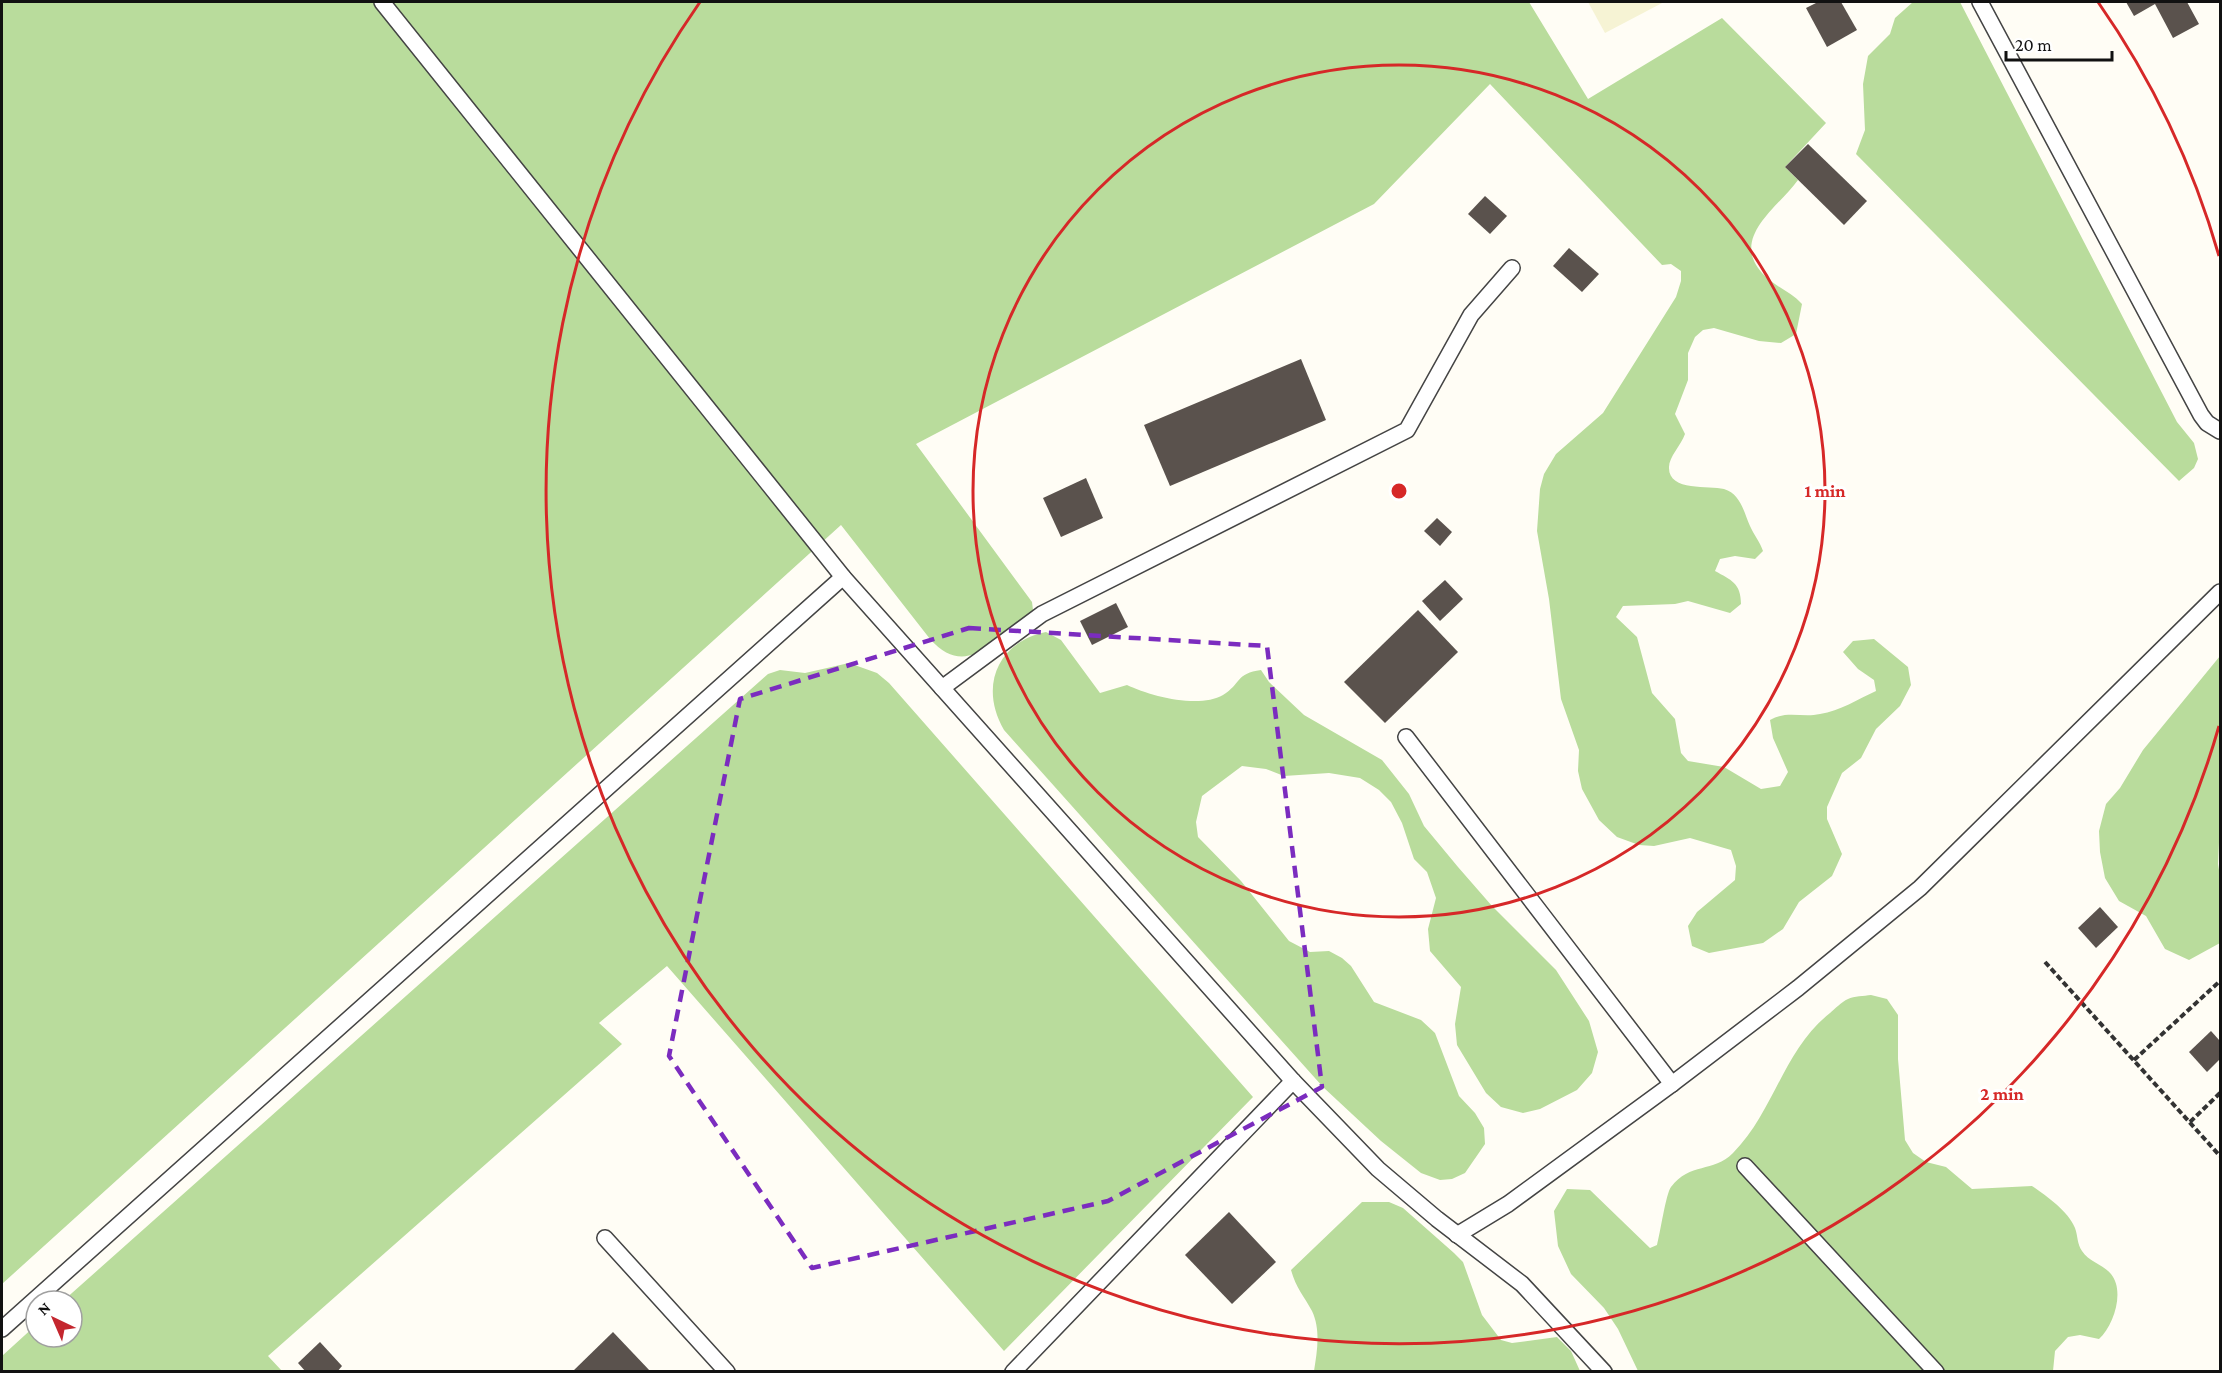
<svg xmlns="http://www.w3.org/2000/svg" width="2222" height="1373" viewBox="0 0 2222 1373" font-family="'Crimson Pro',serif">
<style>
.farmland{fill:#f6f3d4}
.forest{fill:#b9dc9c}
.building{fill:#5a524d}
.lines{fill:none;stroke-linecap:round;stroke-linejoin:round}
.lane-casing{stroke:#444;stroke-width:18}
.path{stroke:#333;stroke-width:4;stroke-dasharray:6 3;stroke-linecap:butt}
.lane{stroke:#fff;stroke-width:15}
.marked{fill:none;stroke:#7b2cbf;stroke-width:4.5;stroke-dasharray:12 8;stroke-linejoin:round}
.ring{fill:none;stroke:#d62828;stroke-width:3}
.centre{fill:#d62828;stroke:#fff;stroke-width:3}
.ring-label{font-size:18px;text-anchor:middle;font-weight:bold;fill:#d62828;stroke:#fff;stroke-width:6;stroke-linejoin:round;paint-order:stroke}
</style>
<rect width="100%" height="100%" fill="#fffdf5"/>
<polygon class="farmland" points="1588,2 1664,2 1605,33"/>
<g class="forest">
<path d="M2,2H1529L1588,99L1722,18L1826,123L1785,167L1798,180C1778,208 1727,239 1765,276C1776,287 1791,292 1802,304L1796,334L1781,343L1759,341L1714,328L1703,330L1695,337L1688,353V380L1675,414L1685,434C1681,445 1669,457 1669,467C1668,492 1709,485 1724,489C1741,494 1744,513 1750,526C1754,535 1760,542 1763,551L1755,559L1735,556L1720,559L1715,571C1731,580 1741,583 1741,604L1730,613L1688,601L1675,604L1623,606L1616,617L1637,637L1652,693L1675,719L1681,753L1688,761L1724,767L1761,789L1780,786L1788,772L1773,738L1770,720C1787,710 1802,718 1820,714C1840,711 1858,699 1876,691L1874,680L1858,669L1843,652L1853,641L1874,639L1908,667L1911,685L1900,706L1876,729L1861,758L1842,773L1827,807V819L1842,854L1832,876L1799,902L1783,929L1763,943L1709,953L1692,946L1688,926L1697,912L1735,880L1736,866L1731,850L1690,838L1654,846L1639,845L1617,837L1599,820L1582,789L1578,771L1579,750L1561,699L1549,599L1537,531L1540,489L1544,474L1556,454L1603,413L1676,297L1681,281V271L1671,264L1662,265L1490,84L1374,204L916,444L1032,602L1033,610L1027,617C995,641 965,679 930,639L841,525L2,1284Z"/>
<polygon points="1913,2 1960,2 2177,422 2194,443 2198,459 2194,468 2179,481 1856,154 1865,130 1863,84 1868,56 1890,34 1895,18"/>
<path d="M1046,632L1061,640L1100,693L1127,685C1150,696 1199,709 1223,695C1241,684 1236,673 1261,670L1269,682L1304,715L1382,760L1409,794L1424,826L1458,867L1492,906L1556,970L1589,1021L1598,1052L1592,1073L1577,1090L1540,1109L1523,1113L1501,1107L1486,1093L1457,1045L1455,1024L1461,987L1430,951L1428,929L1436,898L1427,872L1414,859L1402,823L1391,802L1379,790L1360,778L1329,773L1284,776L1266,769L1242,766L1202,796L1196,822L1198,837L1241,881L1289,941L1310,952L1329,951L1342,958L1351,966L1374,1002L1421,1020L1435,1033L1459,1096L1475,1113L1484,1128L1485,1144L1465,1173L1452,1179L1440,1180L1421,1173L1381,1141L1323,1087L1004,730C979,687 997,642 1046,632Z"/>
<polygon points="2220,656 2220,821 2218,864 2220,876 2220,943 2189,960 2165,949 2146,916 2119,901 2105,878 2100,852 2099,831 2106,804 2120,788 2143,750"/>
<polygon points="849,663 877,673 889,683 1253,1097 1004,1351 667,966 599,1023 622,1044 268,1356 282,1371 2,1371 2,1356 36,1325 36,1337 72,1337 72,1301 63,1301 768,674 780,670 805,673"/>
<path d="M1871,995L1887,999L1898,1015V1059L1905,1140L1913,1153L1926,1162L1946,1167L1972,1189L2032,1186C2048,1197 2068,1211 2075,1228C2078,1236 2077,1244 2082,1251C2089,1262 2103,1264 2111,1274C2125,1291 2114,1325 2099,1339L2080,1335L2068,1337L2055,1351L2053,1371H1638L1618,1329L1604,1308L1571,1274L1558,1246L1554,1211L1567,1189L1590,1190L1650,1248L1657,1245C1660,1234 1666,1193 1671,1187C1690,1162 1713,1173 1733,1153C1774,1112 1783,1050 1830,1013C1835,1009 1841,1002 1848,999C1854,996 1864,996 1871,995Z"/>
<path d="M1362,1202H1389L1403,1208L1454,1253L1463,1262L1482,1315L1501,1340L1512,1343L1557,1337L1571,1351L1580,1371H1314C1317,1352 1321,1330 1312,1311C1304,1296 1296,1288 1291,1270Z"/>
</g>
<g class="building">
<polygon points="1818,2 1841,2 1857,30 1827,47 1806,8"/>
<polygon points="2126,2 2187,2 2199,24 2173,38 2155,4 2134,16"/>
<polygon points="1808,144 1867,201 1844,225 1785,167"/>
<polygon points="1485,196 1507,216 1490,234 1468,214"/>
<polygon points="1569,248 1599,274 1582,292 1553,266"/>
<polygon points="1301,359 1326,420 1170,486 1144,425"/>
<polygon points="1086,478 1103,518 1061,537 1043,498"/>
<polygon points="1437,518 1452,532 1440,546 1424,531"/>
<polygon points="1445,580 1463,599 1440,621 1422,601"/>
<polygon points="1116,603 1128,627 1092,645 1080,621"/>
<polygon points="1418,610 1458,652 1385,723 1344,682"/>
<polygon points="2100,907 2118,927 2096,948 2078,928"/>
<polygon points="2211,1031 2220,1041 2220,1059 2207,1072 2189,1052"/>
<polygon points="1229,1212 1276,1262 1232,1304 1185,1255"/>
<polygon points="613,1332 651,1372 572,1372"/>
<polygon points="320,1342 342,1366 337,1372 306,1372 298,1363"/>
</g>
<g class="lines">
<g class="lane-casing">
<g id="lane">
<polyline points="382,2 843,577 1293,1081 1378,1169 1437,1219 1522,1284 1604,1372"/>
<polyline points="1980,2 2201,415 2207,423 2220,431"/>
<polyline points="942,688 1042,614 1407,430 1471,315 1512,268"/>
<polyline points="1406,737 1672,1084"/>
<polyline points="1745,1166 1936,1372"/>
<polyline points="1457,1235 1508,1204 1672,1084 1798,988 1920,888 2220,592"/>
<polyline points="605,1238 727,1372"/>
<polyline points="2,1329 843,577"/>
<polyline points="1013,1372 1293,1081"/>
</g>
</g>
<g class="path">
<polyline points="2045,962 2220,1156"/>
<polyline points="2134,1060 2220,981"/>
<polyline points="2190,1122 2220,1093"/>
</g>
<use href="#lane" class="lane"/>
</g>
<path class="marked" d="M969,628L1267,646L1322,1087L1108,1201L812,1268L669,1056L740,699Z"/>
<g class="ring">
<circle cx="1399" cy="491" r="426"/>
<path d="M2219 726A853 853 0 1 1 700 2M2098 2A853 853 0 0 1 2219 256"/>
</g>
<circle cx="1399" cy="491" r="9" class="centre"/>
<g class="ring-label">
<text x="1825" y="497">1 min</text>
<text x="2002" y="1100">2 min</text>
</g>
<rect width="2222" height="1373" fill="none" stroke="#111111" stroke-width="6"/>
<g transform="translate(54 1319) rotate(316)"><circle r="28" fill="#ffffff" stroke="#a0a0a0" stroke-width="1.5"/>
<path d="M0-4.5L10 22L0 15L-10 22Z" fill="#c4262e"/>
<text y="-9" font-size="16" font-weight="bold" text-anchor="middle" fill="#111111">N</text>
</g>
<path d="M2006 51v9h106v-9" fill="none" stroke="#111111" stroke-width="3"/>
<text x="2015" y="51" font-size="18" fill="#111111" stroke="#ffffff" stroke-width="4.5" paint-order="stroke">20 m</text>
</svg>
